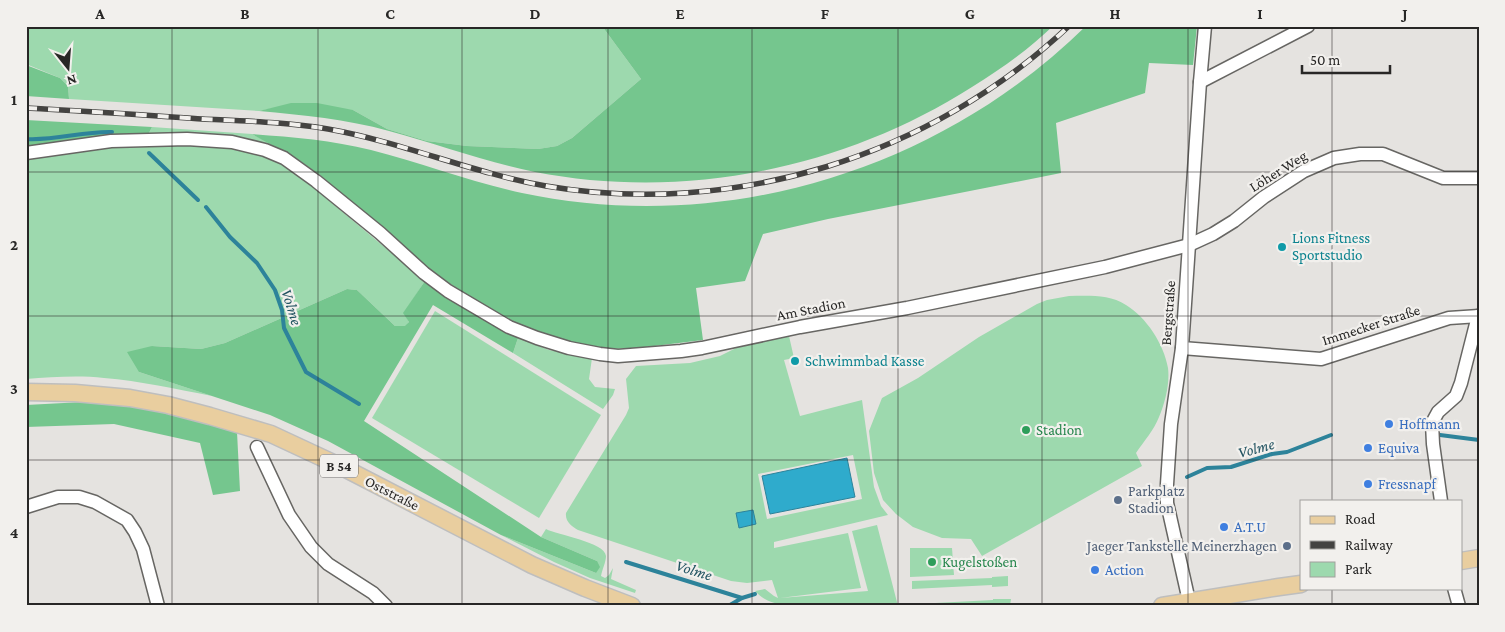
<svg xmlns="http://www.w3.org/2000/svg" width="1505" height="632" viewBox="0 0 1505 632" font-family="'Crimson Pro',serif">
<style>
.green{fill:#9dd9ae;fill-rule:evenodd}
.forest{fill:#75c68e}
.water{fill:#2fabcc;stroke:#2d839a}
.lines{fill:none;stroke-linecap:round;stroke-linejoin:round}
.stream{stroke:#2d839a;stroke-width:4}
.minor-casing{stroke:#676663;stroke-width:15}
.major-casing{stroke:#bebebe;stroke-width:19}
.minor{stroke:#fff;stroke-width:12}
.major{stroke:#e9ce9f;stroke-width:16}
.rail-casing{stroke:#444341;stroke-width:5.5}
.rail{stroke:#f2f0ed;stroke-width:4;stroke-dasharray:11;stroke-linecap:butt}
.grid{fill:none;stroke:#282726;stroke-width:1;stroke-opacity:0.55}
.culture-dot{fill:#0f9aa8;stroke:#f2f0ed;stroke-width:2}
.shop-dot{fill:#3f7fe0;stroke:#f2f0ed;stroke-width:2}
.leisure-dot{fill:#2e9e5b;stroke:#f2f0ed;stroke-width:2}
.service-dot{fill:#5c6f8a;stroke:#f2f0ed;stroke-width:2}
.labels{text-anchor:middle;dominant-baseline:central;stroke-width:4.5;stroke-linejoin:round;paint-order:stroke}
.shield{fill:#f2f0ed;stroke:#656362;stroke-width:1}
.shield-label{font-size:14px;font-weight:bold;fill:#282726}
.street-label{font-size:15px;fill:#282726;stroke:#f2f0ed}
.culture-label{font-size:15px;fill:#0d838f;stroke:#f2f0ed;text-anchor:start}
.shop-label{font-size:15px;fill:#366cbe;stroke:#f2f0ed;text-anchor:start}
.leisure-label{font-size:15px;fill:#27864d;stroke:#f2f0ed;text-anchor:start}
.service-label{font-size:15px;fill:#4e5e75;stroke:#f2f0ed;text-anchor:start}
.water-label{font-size:16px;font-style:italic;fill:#235462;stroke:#f2f0ed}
.neatline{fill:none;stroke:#282726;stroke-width:2}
.grid-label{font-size:16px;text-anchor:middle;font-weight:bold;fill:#282726}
</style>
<rect width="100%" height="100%" fill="#e5e3e0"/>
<g class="green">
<polygon points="26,26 602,26 641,79 572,138 557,146 538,149 467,146 427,141 387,129 353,110 274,108 259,111 69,99 68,86 60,78 26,64"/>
<path d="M152,127L252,134L273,145C232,134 190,135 148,135Z"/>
<path d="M147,144L235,148L259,154L279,162L302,178L425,281L404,313L409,322L406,326H395L357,290L347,289L225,343L201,349L152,346L139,372L212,396C176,389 140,381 104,378C79,375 52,377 26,379V157L82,147Z"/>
<path d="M1069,296C1088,296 1109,294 1126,305C1146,317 1164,344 1168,368C1170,383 1165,403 1159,417C1154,430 1144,441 1136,453L1142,466L982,556L971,539L942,538L913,527L896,514L883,500L874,473L869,431L882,398L918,378L979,337L1037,304L1047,300Z"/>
<polygon points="435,311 601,415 539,518 372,418"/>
<path d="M789,336L794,358L784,360L800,416L862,400L874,487L881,506L888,515L774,542V548L848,533L861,588L780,598L868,591L852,531L877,525L898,606H788C774,603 765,602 755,591L765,589L774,596L778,598L772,580L747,583L731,581L578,530C572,526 565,522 566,513L626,415L629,408L626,379L636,366L690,363L720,356L736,348ZM853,455L862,499L767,519L758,474Z"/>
<polygon points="518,338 549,350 592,358 589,379 595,387 615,389 613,395 603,409 513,353"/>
<path d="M546,529C557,535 605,542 606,556C606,562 602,570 601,576L605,578L609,575L613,568L611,579L636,590L635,593L590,578L554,562L501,535L596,573L597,561L541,537Z"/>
<polygon points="910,548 952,548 954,575 910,577"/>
<polygon points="1008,576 1008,586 992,587 992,585 912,589 912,581 992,578 992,577"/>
<polygon points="993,599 1011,599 1010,606 916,606 916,604 993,600"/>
</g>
<g class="forest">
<path d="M602,26H1053C1028,50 1001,69 972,87C843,169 685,201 535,172C485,162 438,144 389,131C346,119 303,115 259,111L291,103H317L353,110L387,129L427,141L467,146L538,149L557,146L572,138L641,79Z"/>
<path d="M1086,26H1197L1193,65L1149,63L1145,93L1056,123L1061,173L828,219L763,234L745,281L696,288L703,340L638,348L610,349L567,341L522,326L477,301L438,276L320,175L300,161L252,134C292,137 332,140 371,150C422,163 471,182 522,193C724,236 938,171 1086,26Z"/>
<polygon points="26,65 60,78 68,86 69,99 26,96"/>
<polygon points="26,120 152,127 148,135 26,147"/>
<path d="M425,281C455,302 485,321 518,338L513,353L433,305L364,421L541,537L597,561L600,567L596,573L501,535L328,441L270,415L139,372L127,352L152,346L201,349L225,343L347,289L357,290L395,326H405L409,322L403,313Z"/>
<polygon points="102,401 174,412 237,432 240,491 213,495 200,443 114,424 26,427 26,405"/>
</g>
<g class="water">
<polygon points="847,458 855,497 770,514 762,476"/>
<polygon points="753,510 756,524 739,528 736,513"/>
</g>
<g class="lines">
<g class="stream">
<path d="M26,139C55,141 83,131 112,132"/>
<polyline points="149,153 198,200"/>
<polyline points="206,207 230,237 257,263 275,290 282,310 284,328 306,372 359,404"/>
<polyline points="1440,435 1479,440"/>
<polyline points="1187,477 1207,468 1231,467 1272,454 1287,452 1331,435"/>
<polyline points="626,562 742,598 755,594"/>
<polyline points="730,605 742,598"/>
</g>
<g class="minor-casing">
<g id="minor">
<polyline points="1200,82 1308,26"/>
<polyline points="26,153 111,141 187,139 232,142 265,150 284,158 316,181 380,233 424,273 448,291 509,327 537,338 569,348 600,354 618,356 681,351 702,348 800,327 907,308 1105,267 1189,245 1213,234 1234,221 1264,197 1304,171 1334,158 1360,154 1383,154 1443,178 1479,178"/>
<polyline points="1182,348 1321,359 1449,318 1479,316"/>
<polyline points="257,447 289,515 311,547 328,564 373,593 386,606"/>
<polyline points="1441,501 1433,444 1432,423 1438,412 1456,396 1461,383 1478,316"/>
<polyline points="26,507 58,497 79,497 95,502 127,520 135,532 143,549 158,606"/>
<polyline points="1454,588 1459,606"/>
<polyline points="1189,601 1167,503 1167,484 1171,424 1182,348 1200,82 1205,26"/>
</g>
</g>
<g class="major-casing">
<g id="major">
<polyline points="26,392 75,393 130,398 168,405 210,416 271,434 344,468 532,565 585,588 632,606"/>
<polyline points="1461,561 1479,558"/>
<polyline points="1162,606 1279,587 1301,584"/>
</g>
</g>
<use href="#minor" class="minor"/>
<use href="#major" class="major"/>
<g class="rail-casing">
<path id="rail" d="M26,108C85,111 143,115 202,119C244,121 287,122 328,129C402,142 472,173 546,186C734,218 931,156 1069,26"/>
</g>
<use href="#rail" class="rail"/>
</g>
<path class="grid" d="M172,26V606M318,26V606M462,26V606M608,26V606M752,26V606M898,26V606M1042,26V606M1188,26V606M1332,26V501M26,172H1479M26,316H1479M26,460H1479M1332,588V606"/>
<g class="culture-dot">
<circle cx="1282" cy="247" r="5"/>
<circle cx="795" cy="361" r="5"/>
</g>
<g class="shop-dot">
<circle cx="1389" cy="424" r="5"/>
<circle cx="1368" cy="448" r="5"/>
<circle cx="1368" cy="484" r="5"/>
<circle cx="1224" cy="527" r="5"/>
<circle cx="1095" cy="570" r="5"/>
</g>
<g class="leisure-dot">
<circle cx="1026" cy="430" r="5"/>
<circle cx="932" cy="562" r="5"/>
</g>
<g class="service-dot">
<circle cx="1118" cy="500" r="5"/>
<circle cx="1287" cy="546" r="5"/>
</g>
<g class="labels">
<rect class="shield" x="320" y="454.5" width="38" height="23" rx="4"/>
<g class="shield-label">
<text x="339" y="466">B 54</text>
</g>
<g class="street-label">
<text transform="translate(1278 171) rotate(-32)">Löher Weg</text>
<text transform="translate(811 309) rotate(-11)">Am Stadion</text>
<text transform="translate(1168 313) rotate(-86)">Bergstraße</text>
<text transform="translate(1371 325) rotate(-18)">Immecker Straße</text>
<text transform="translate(392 493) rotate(27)">Oststraße</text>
</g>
<g class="culture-label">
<text x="1292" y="238">Lions Fitness<tspan x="1292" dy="17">Sportstudio</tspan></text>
<text x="805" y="361">Schwimmbad Kasse</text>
</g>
<g class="shop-label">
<text x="1399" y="424">Hoffmann</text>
<text x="1378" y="448">Equiva</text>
<text x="1378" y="484">Fressnapf</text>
<text x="1234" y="527">A.T.U</text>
<text x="1105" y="570">Action</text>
</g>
<g class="leisure-label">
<text x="1036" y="430">Stadion</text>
<text x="942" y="562">Kugelstoßen</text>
</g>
<g class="service-label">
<text x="1128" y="491">Parkplatz<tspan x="1128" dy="17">Stadion</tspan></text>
<text x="1277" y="546" text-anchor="end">Jaeger Tankstelle Meinerzhagen</text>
</g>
<g class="water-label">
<text transform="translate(292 307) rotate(73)">Volme</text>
<text transform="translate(1256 448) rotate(-15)">Volme</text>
<text transform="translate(694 570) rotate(17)">Volme</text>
</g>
</g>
<rect width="1505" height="632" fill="none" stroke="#f2f0ed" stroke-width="55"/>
<rect x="1300" y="500" width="162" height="90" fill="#f2f0ed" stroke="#a1a09d"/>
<rect x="1310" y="516" width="25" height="8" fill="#e9ce9f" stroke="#a1a09d"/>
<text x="1345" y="524" font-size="15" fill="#282726">Road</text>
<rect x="1310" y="541" width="25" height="8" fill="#444341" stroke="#a1a09d"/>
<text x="1345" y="550" font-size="15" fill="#282726">Railway</text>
<rect x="1310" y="562" width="25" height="15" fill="#9dd9ae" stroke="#a1a09d"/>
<text x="1345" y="574" font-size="15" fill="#282726">Park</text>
<g transform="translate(68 68) rotate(163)" stroke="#f2f0ed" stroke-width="4" paint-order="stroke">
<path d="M0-4L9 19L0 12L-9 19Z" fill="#282726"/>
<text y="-8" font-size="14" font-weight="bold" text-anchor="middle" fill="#282726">N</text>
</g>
<path d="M1302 65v8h88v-8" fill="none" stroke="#282726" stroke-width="2.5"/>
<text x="1310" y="65" font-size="15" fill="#282726" stroke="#f2f0ed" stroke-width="4" paint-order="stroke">50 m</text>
<rect x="28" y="28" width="1450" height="576" class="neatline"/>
<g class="grid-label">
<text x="100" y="19">A</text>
<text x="245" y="19">B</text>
<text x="390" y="19">C</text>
<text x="535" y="19">D</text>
<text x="680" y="19">E</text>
<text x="825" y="19">F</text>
<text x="970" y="19">G</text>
<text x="1115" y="19">H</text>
<text x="1260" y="19">I</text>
<text x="1405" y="19">J</text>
<text x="14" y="105">1</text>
<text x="14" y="250">2</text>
<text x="14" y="394">3</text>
<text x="14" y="538">4</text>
</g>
</svg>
